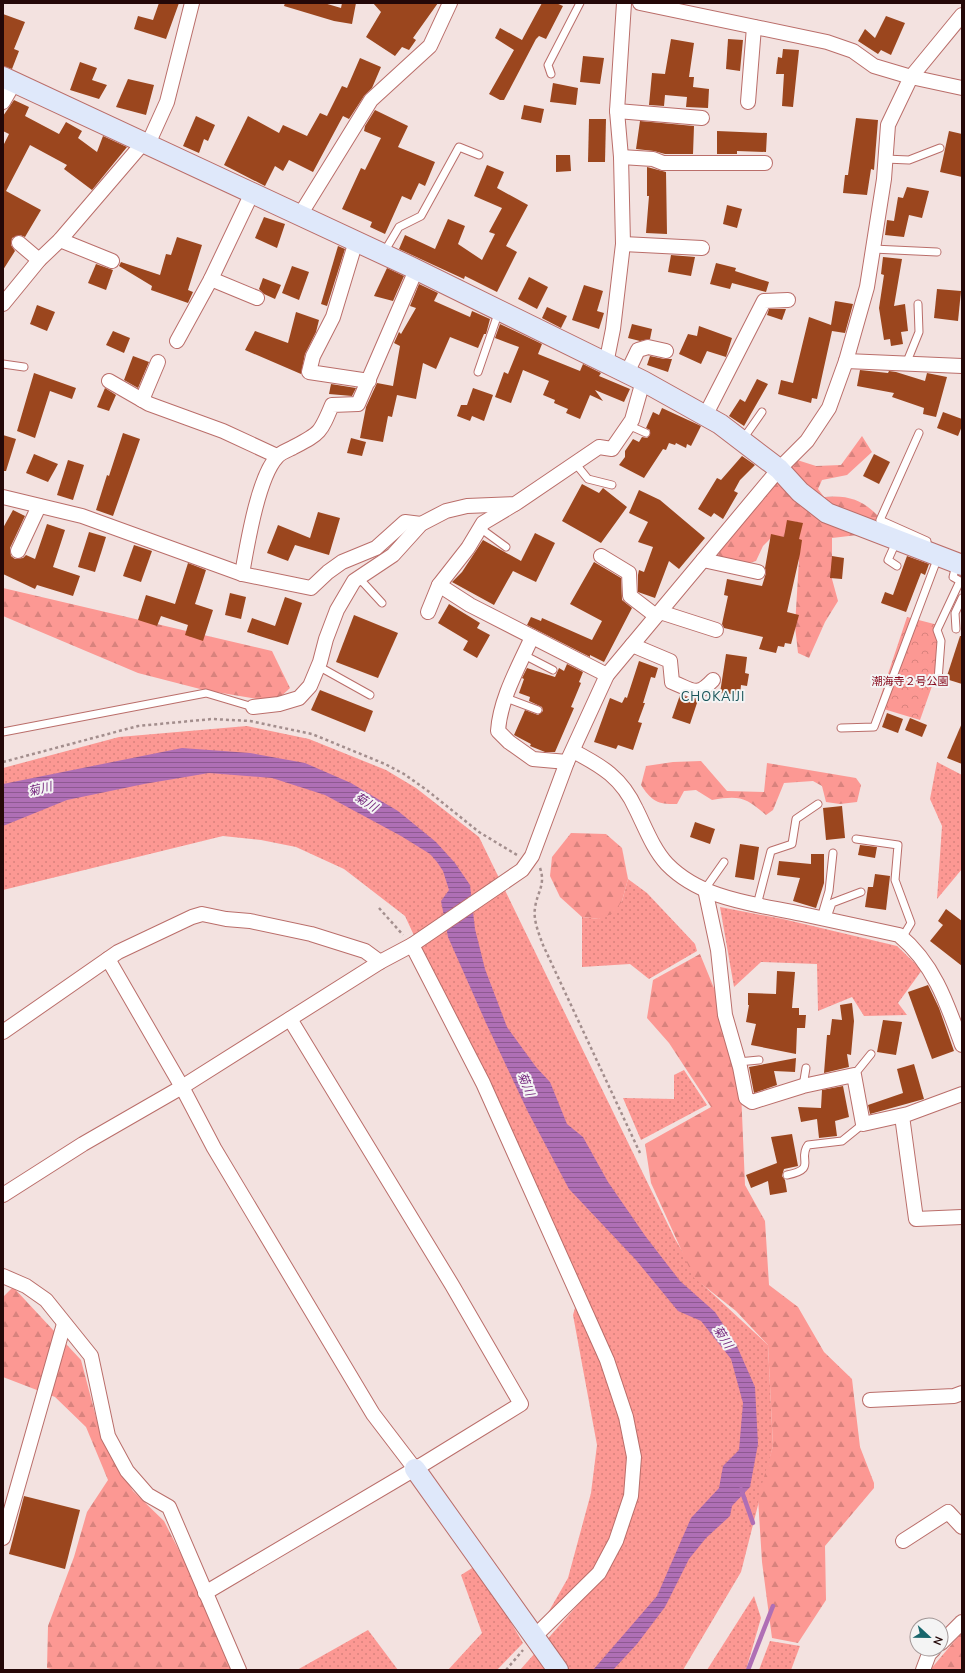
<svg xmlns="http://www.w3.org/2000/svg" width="965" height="1673" viewBox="0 0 965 1673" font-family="'Nunito Sans','Noto Sans JP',sans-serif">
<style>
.grass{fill:url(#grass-dots)}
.forest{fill:url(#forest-firs)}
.park{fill:url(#park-crowns)}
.water{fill:url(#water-rules)}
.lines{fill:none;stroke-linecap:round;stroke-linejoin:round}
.stream{stroke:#af6fb5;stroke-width:4.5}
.building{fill:#9b461e}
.lane-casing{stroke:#ba6e6a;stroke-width:9}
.street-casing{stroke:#ba6e6a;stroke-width:16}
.secondary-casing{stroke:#ba6e6a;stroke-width:22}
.path{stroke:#a38e8d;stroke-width:2.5;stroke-dasharray:3 3;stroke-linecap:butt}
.lane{stroke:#fff;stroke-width:7}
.street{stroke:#fff;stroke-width:14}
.secondary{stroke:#dfe8fa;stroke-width:20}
.labels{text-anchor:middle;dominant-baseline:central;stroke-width:4;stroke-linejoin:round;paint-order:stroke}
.park-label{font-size:11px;fill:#850518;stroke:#f4f4f4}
.water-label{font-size:12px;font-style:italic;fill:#74267d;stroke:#f4f4f4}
.quarter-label{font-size:13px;letter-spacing:1px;fill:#185459;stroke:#f4f4f4}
</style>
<defs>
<pattern id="grass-dots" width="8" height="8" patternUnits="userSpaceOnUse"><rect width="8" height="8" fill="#fc9893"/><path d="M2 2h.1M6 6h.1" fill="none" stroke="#d8827d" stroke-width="1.8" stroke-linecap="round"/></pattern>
<pattern id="forest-firs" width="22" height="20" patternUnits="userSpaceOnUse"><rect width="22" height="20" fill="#fc9893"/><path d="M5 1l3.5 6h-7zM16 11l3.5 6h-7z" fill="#d8827d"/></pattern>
<pattern id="park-crowns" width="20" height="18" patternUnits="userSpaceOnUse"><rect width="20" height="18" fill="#fc9893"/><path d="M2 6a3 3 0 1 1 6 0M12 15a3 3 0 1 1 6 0" fill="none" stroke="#d8827d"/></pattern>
<pattern id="water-rules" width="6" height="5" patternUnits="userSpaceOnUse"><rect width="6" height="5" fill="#af6fb5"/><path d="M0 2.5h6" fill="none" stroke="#8e5991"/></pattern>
</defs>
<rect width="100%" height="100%" fill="#f3e2e0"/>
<g class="grass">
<polygon points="247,726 309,739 386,770 416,788 479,837 675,1239 701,1283 768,1345 773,1446 741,1572 683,1670 520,1670 590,1591 545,1618 568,1578 591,1493 597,1445 573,1315 575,1308 574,1293 489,1097 405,916 344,869 296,847 261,840 223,836 3,890 3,768 119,737"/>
<polygon points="937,762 962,775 962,869 937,899 942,826 930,799"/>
<polygon points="628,879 647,893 695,944 697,951 649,979 630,964 582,967 582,917 599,919 622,901"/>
<polygon points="720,907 783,919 897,946 922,970 898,1003 907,1015 864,1016 852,997 818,1011 817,964 761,962 734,987"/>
<polygon points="684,1070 707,1105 641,1140 623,1098 674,1099 674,1075"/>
<polygon points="477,1565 523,1643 497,1670 448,1670 482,1633 461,1575"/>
<polygon points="754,1596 761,1618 746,1670 707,1670"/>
<polygon points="368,1630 398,1670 297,1670"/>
<polygon points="770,1641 800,1646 791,1670 759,1670"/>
</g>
<g class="forest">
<path d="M862,436L872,452L847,475L822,480L818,489L824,497C853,494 868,503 886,525L866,534L832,538V579L838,601L825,622L809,658L798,653L795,626L799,560L794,546L771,538L763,546L756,561L743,565L722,562L718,555L728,535L794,459L816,466L841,465Z"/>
<polygon points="3,588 272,651 290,688 275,702 204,690 138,673 3,616"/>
<path d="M701,761L727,791L764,792L767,763L856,778L861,785L857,802L840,804L826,802L822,786L813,781L784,783L773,810L766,815C746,797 739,795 712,800L696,790L684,791L677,804C657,805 651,800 641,785L646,766L673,762Z"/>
<polygon points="571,833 606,834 622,848 628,879 622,901 614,913 599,919 582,917 560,897 550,876 552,857"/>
<polygon points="700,954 725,1015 740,1067 745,1185 765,1221 769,1285 798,1307 824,1352 852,1379 860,1447 874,1483 874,1488 825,1546 826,1600 798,1643 772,1638 762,1562 758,1498 773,1446 768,1345 736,1311 694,1278 651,1183 645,1144 711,1107 669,1043 647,1018 653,980"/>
<polygon points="13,1287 81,1360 102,1440 133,1491 164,1521 217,1625 235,1670 56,1670 47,1668 48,1626 74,1557 87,1512 108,1480 86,1427 55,1397 3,1377 3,1297"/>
<polygon points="962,1632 962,1670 930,1670"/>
</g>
<polygon class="park" points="907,617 938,625 937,672 920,720 877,707"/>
<polygon class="water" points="182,748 250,753 305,763 351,783 398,811 436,842 455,863 470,885 475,929 485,969 507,1027 536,1067 550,1082 567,1124 583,1137 608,1182 646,1237 680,1281 715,1312 736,1344 755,1387 758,1444 750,1487 732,1506 730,1516 706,1538 689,1559 665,1607 637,1644 613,1670 593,1670 657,1596 691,1518 719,1488 723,1466 739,1450 743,1403 731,1359 701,1321 678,1311 636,1260 569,1189 528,1112 486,1023 448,937 441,901 449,890 443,871 437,862 430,854 401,836 325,795 272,778 209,773 144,784 67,800 3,826 3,784"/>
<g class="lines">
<g class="stream">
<polyline points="741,1489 753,1523"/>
<polyline points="748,1670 773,1606"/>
</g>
</g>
<g class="building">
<polygon points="159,3 179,3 166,39 134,29 138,16 153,20"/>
<polygon points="285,3 324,3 341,8 342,3 356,3 352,24 334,21 284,6"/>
<polygon points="373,3 438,3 413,38 416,40 409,50 402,47 395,56 366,37 381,12"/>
<polygon points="542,3 556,3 563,6 546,39 539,36 536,39 504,100 500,100 489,94 514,50 495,38 500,28 522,40"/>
<polygon points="3,14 25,22 14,49 19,51 12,69 3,66"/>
<polygon points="886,16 905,23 891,55 881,50 878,54 858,41 865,29 875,38"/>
<polygon points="671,39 694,43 689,77 694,77 693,87 709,89 708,108 686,107 687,97 665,95 664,106 649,105 652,73 665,74"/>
<polygon points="728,39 743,40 740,71 726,69"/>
<polygon points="783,49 799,50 793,107 782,106 784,74 776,74 778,57 782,58"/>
<polygon points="583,56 604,58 600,84 580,82"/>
<polygon points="360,58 381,67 372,88 364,96 349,119 343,116 313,172 289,160 283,171 275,166 265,186 224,165 248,116 279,133 283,125 307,136 320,113 327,116 342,86 347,88"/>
<polygon points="80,62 97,68 92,80 107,85 99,99 70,90"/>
<polygon points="128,79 154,85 146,115 116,107"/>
<polygon points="553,83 578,88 576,105 550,102"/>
<polygon points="14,100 29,107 25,116 59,134 66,122 82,131 78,138 97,152 103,136 127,147 92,190 64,169 67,165 30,145 6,191 41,210 25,237 20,235 12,238 11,245 15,251 3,270 3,146 9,134 3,131 3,116"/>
<polygon points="524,105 544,109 541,123 521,119"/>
<polygon points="375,110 408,126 398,147 435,162 425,186 419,183 411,200 402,196 385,234 370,227 372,222 342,209 361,168 365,170 381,138 364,131 365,126"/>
<polygon points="196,116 215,125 208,141 204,139 199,153 183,146"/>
<polygon points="856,118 878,120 874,170 871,169 867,195 843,193 845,175 848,175"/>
<polygon points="589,119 606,119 605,162 588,162"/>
<polygon points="640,121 694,126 693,154 665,154 654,151 636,149"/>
<polygon points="717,131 767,133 766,152 737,151 737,154 717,154"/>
<polygon points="949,131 962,134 962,177 940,172"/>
<polygon points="556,155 570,155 571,171 556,172"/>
<polygon points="487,165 504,172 497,188 528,205 506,246 517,252 497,292 465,276 464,279 399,249 405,235 435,249 448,219 465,226 458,244 482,260 495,234 489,232 502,208 474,196"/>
<polygon points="647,167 666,172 667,234 646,233 649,196 647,196"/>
<polygon points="907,187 929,191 922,218 909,215 904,237 885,235 887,220 894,221 898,197 903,198"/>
<polygon points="727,205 742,209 737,228 723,224"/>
<polygon points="264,217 285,224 277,248 255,238"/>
<polygon points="177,237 202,245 188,290 193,292 188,303 151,290 152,286 119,266 121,262 160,275 166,254 171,255"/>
<polygon points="338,246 345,249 327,306 321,304"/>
<polygon points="671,255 695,257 691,276 668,272"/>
<polygon points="883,257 902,259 894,306 905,304 908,331 901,332 903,344 891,346 890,339 884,340 879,308 884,275 881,274"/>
<polygon points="716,263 736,268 735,271 769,282 766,292 732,283 730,289 710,284"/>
<polygon points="96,264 113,270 106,290 88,283"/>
<polygon points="292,266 309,272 299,300 282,293"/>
<polygon points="387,268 404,276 393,301 374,296"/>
<polygon points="529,277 548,287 537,309 518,299"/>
<polygon points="263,278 281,285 275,299 264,294 259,289"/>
<polygon points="419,284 438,293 434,301 470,317 472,311 490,319 486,334 484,334 478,348 450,337 436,369 423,363 416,399 397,395 392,417 388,416 383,442 360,438 366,407 377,383 393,386 400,346 394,343 399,332 401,334 416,308 410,306"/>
<polygon points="584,285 603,291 597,311 604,313 599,329 572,320"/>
<polygon points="937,289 961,291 958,321 934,318"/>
<polygon points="835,301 853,304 845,333 832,331 817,399 812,398 811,403 778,394 781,380 793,383 809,317 831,325"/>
<polygon points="37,305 55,312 47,331 30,324"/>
<polygon points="547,307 567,316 561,328 542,318"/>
<polygon points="769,309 786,309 782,320 767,315"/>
<polygon points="296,312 319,320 316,332 305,354 301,374 245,350 255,331 288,343"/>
<polygon points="500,324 542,344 538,354 580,371 583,364 601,373 599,376 630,389 624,402 595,390 603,401 590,395 580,419 566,413 568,409 554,403 555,400 543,395 549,381 523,370 511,403 495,397 504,372 508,374 519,347 495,338"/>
<polygon points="632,324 652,329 650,339 640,341 628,338"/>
<polygon points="699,326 732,338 726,357 707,351 701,364 679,354 688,334 697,336"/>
<polygon points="113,331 130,338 124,353 106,345"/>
<polygon points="133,356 149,362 138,388 124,380"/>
<polygon points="650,356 664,359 672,359 668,372 647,365"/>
<polygon points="860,370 888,373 889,371 896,372 925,381 927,373 947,377 936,417 923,414 924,408 892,397 894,393 857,386"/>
<polygon points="34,373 76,388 72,399 50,391 35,438 17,431"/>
<polygon points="757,379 768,384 744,426 729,416 740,399 745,402"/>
<polygon points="331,384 356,388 352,396 329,394"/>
<polygon points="105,388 116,395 109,411 97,407"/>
<polygon points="473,388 493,395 484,421 472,416 470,421 457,416 461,405 467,405"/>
<polygon points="662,408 701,426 691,446 687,444 686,448 676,443 675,445 669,443 666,450 663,449 644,478 619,465 625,457 625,451 633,439 639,442 642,437 647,438 650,435 650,430 646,428 653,412 659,415"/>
<polygon points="943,412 962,419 962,426 958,436 937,428"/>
<polygon points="123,433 140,439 113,516 96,510 107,475 109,476"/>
<polygon points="3,435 16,439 6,471 3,471"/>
<polygon points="351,438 366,442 362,456 347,453"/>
<polygon points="34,454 58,464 48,482 26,473"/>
<polygon points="874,454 890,462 879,484 863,476"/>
<polygon points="742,456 755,465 740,480 734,491 738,493 723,519 714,513 711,517 698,509 717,478 721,480"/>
<polygon points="68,460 84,465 73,500 57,495"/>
<polygon points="582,484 599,493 603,488 627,507 601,543 562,521"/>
<polygon points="639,490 660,500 705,538 679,569 669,561 655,598 638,592 638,575 639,570 644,572 653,547 638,542 648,522 629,513"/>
<polygon points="13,510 25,516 10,548 11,556 15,559 23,558 26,555 35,559 47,524 65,530 53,567 80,576 73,596 37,585 35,589 3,574 3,528"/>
<polygon points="318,512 340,518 329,555 295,545 288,561 267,553 278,525 310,538"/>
<polygon points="787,520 803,523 799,539 802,540 800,554 787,612 799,615 791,644 785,643 784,647 778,646 776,653 759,649 763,637 724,628 722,624 728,596 724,595 727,579 762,586 766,573 765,568 771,534 784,537"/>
<polygon points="89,532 106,537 95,572 78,567"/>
<polygon points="535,533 555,543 536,582 513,571 494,605 452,582 462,572 483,540 521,561"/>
<polygon points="134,545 152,551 141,582 123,576"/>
<polygon points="832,556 844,558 842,579 830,578"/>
<polygon points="907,556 929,564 925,575 921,573 906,612 881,603 885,592 893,595"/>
<polygon points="594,562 621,578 622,600 632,608 604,662 590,655 590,657 527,625 531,617 541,621 542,618 592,640 602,621 570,604"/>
<polygon points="188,563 206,570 195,604 213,610 203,641 185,635 188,625 161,616 157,626 138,620 146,595 175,604"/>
<polygon points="230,593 246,597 241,619 225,615"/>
<polygon points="285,597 302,603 288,645 247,632 252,618 275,626"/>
<polygon points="449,604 480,623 477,628 490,635 477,658 463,650 468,641 438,623"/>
<polygon points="354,615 398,633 378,678 336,662"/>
<polygon points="960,636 962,636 962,684 946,679"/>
<polygon points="726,654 747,657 745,673 749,674 747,686 741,685 740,695 720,693"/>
<polygon points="639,661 658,668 655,678 651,677 643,703 645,703 638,722 642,723 633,750 618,745 616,749 594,742 610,698 622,703 625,697 627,698"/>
<polygon points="567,664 583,672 579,682 581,683 571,707 574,708 555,752 545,752 530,746 531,744 514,735 525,710 538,715 543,711 542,707 529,701 530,697 519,693 524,679 522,678 527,668 555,677 559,668 564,671"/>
<polygon points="320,690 373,711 365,732 311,710"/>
<polygon points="680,695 698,700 690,724 672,718"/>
<polygon points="887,713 903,719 898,733 882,727"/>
<polygon points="910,718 927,725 922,737 905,730"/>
<polygon points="962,723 962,764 947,758"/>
<polygon points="842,806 845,838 826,840 823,808"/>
<polygon points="695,822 715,829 710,844 690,837"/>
<polygon points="740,844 759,847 754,880 735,877"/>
<polygon points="860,845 877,847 875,858 858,855"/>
<polygon points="811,854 824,854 824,883 816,908 793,901 800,878 777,875 779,861 811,864"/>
<polygon points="875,874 890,876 886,910 865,907 868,887 873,887"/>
<polygon points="946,909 962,921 962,966 930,941 943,925 938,921"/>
<polygon points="777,971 795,972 792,1008 799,1008 799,1015 806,1015 805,1028 797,1028 796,1054 751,1045 756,1024 746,1022 749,1005 748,1005 748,993 776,994"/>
<polygon points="928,985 939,1008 954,1051 932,1059 908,992"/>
<polygon points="852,1003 854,1021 851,1055 847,1054 849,1067 824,1073 827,1035 830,1035 832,1019 842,1020 840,1005"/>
<polygon points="883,1020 902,1022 896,1055 877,1052"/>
<polygon points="796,1058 795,1072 774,1071 777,1085 754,1093 749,1067"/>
<polygon points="914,1064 924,1099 870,1114 868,1105 903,1093 897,1069"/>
<polygon points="843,1086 849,1117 835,1121 837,1136 819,1138 817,1119 801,1122 798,1107 821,1108 822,1090"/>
<polygon points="792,1134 798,1166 784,1169 782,1176 785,1180 787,1192 770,1195 768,1181 751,1188 746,1175 777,1163 771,1137"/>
<polygon points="24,1496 80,1510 65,1569 9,1554"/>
</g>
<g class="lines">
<g class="lane-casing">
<g id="lane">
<polyline points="551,74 548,65 580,3"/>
<polyline points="885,159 909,160 940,148"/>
<polyline points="873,249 937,252"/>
<polyline points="383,254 399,227 421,216 459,147 479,155"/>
<polyline points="3,364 24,367"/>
<polyline points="906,364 919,332 918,304"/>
<polyline points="478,372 499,311"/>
<polyline points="628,425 646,433"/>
<polyline points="919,433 880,520 927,541 927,543"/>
<polyline points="743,439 762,412"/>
<polyline points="575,463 588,479 612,485"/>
<polyline points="480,528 506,547"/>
<polyline points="896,542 888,560 897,566"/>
<polyline points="359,578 382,603"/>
<polyline points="956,629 955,613 962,598"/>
<polyline points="524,655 553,670"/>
<polyline points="318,666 370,695"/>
<polyline points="938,680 941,641 937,630 960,581 953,577 956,565"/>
<polyline points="506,698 538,710"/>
<polyline points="841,728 874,727 938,557"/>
<polyline points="3,732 206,693 253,707"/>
<polyline points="856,839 898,845 895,880 911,923 902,938"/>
<polyline points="705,889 724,862"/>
<polyline points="757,905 771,851 792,844 796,819 818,804"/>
<polyline points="821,918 829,891 833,853"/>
<polyline points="826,920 832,903 861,892"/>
<polyline points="738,1062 759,1060"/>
<polyline points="854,1075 871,1054"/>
<polyline points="803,1086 806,1068"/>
<path d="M787,1175C818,1169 797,1159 808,1145L842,1141L863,1124"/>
</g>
</g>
<g class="street-casing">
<g id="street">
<polyline points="640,3 827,42 853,51 874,66 911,77 962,88"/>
<polyline points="3,102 14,83"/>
<polyline points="748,102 754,27"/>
<polyline points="617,111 702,118"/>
<polyline points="148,144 167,102 192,3"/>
<polyline points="621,157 653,159 663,163 765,163"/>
<polyline points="300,215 371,100 430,46 450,3"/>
<polyline points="60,240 112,261"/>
<polyline points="356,241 333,317 313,356 309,372 369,381"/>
<polyline points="19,243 39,260"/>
<polyline points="623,244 702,248"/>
<polyline points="211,279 257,298"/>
<polyline points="3,304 39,260 60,240 144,142"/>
<polyline points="177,341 211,279 252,193"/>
<polyline points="846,361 962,366"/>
<polyline points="606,364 613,329 623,244 621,157 617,111 624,3"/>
<polyline points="627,373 638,350 648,347 666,351"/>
<polyline points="109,381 149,404 223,431 277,456"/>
<polyline points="142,400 158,362"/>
<polyline points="705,416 764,301 788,300"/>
<polyline points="3,497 82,516 242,574 311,588 328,572 342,562 376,548 405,522 421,524"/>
<polyline points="513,505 483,523 468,548 439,585 470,605 607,675"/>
<polyline points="18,551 39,506"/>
<polyline points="601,556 629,573 630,596 656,616"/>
<polyline points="703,560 758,572"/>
<path d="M242,574C247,546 258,477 277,457C280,453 288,450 292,448C320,433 320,434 332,405L358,404L416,270"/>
<polyline points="428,612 439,585"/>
<polyline points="660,612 716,630"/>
<path d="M532,637C519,666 500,699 498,731L509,742L533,759L567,762"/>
<path d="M632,645L670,661L672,682C693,690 696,698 713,680"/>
<polyline points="253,707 279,704 299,698 310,686 320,662 326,639 337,610 354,581 393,555 421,524 446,511 467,506 515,504 599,447 612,449 632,420 643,381"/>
<path d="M573,751C602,766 622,778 636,809C645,827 653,849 667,864C702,900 756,904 802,914C834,921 867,928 899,935C934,964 947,1003 962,1045"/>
<polyline points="705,889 718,950 725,1015 740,1067 746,1098 752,1102 803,1086 854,1075 863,1124 908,1114 962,1094"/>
<polyline points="412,945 483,1083 607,1360 626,1417 634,1457 631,1496 616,1541 599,1573 534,1637"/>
<polyline points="108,959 182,1087 214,1148 373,1414 415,1469"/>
<polyline points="3,1032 118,952 192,917 202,914 226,919 250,921 311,934 365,951 380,962"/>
<polyline points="902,1116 916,1219 962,1217"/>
<polyline points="3,1195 83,1144 182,1087 380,962 412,945 522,870 532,856 567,762 607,675 779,469 807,441 829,408 846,361 867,287 884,179 888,125 911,77 962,15"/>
<polyline points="3,1276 26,1286 46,1300 91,1356 108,1436 127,1471 148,1495 169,1507 239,1670"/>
<polyline points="870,1400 954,1396 962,1393"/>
<polyline points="3,1538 64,1324"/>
<polyline points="903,1541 948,1512 962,1527"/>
<polyline points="205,1593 425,1463 521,1404 452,1285 290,1019"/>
<polyline points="941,1643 962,1622"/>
<polyline points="923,1670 929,1654 934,1649"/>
</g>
</g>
<g class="secondary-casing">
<g id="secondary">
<polyline points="3,77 411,267 643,381 720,424 779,469 800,492 827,513 962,565"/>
<polyline points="415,1469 558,1670"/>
</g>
</g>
<g class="path">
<polyline points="3,762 138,726 212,719 250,721 312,734 385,764 404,774 428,791 479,832 517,855"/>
<path d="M540,868C546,885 537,892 535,908C533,920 539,934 543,945L640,1153"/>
<polyline points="379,908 403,935"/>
<polyline points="506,1670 523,1650"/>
</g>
<use href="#lane" class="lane"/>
<use href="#street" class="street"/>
<use href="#secondary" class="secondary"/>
</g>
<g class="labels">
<g class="park-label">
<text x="910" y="681">潮海寺２号公園</text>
</g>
<g class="water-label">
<text transform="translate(40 789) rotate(-14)">菊川</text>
<text transform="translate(366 802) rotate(32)">菊川</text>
<text transform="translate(526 1084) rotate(68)">菊川</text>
<text transform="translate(723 1337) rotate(57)">菊川</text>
</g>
<g class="quarter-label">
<text x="713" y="697">CHOKAIJI</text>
</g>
</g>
<rect width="965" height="1673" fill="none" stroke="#240808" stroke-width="8"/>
<g transform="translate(929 1637) rotate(112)"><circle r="19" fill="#f4f4f4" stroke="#a19696"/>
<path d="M0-3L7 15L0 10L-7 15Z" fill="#18666c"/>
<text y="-6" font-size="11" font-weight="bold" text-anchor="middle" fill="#240808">N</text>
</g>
</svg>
